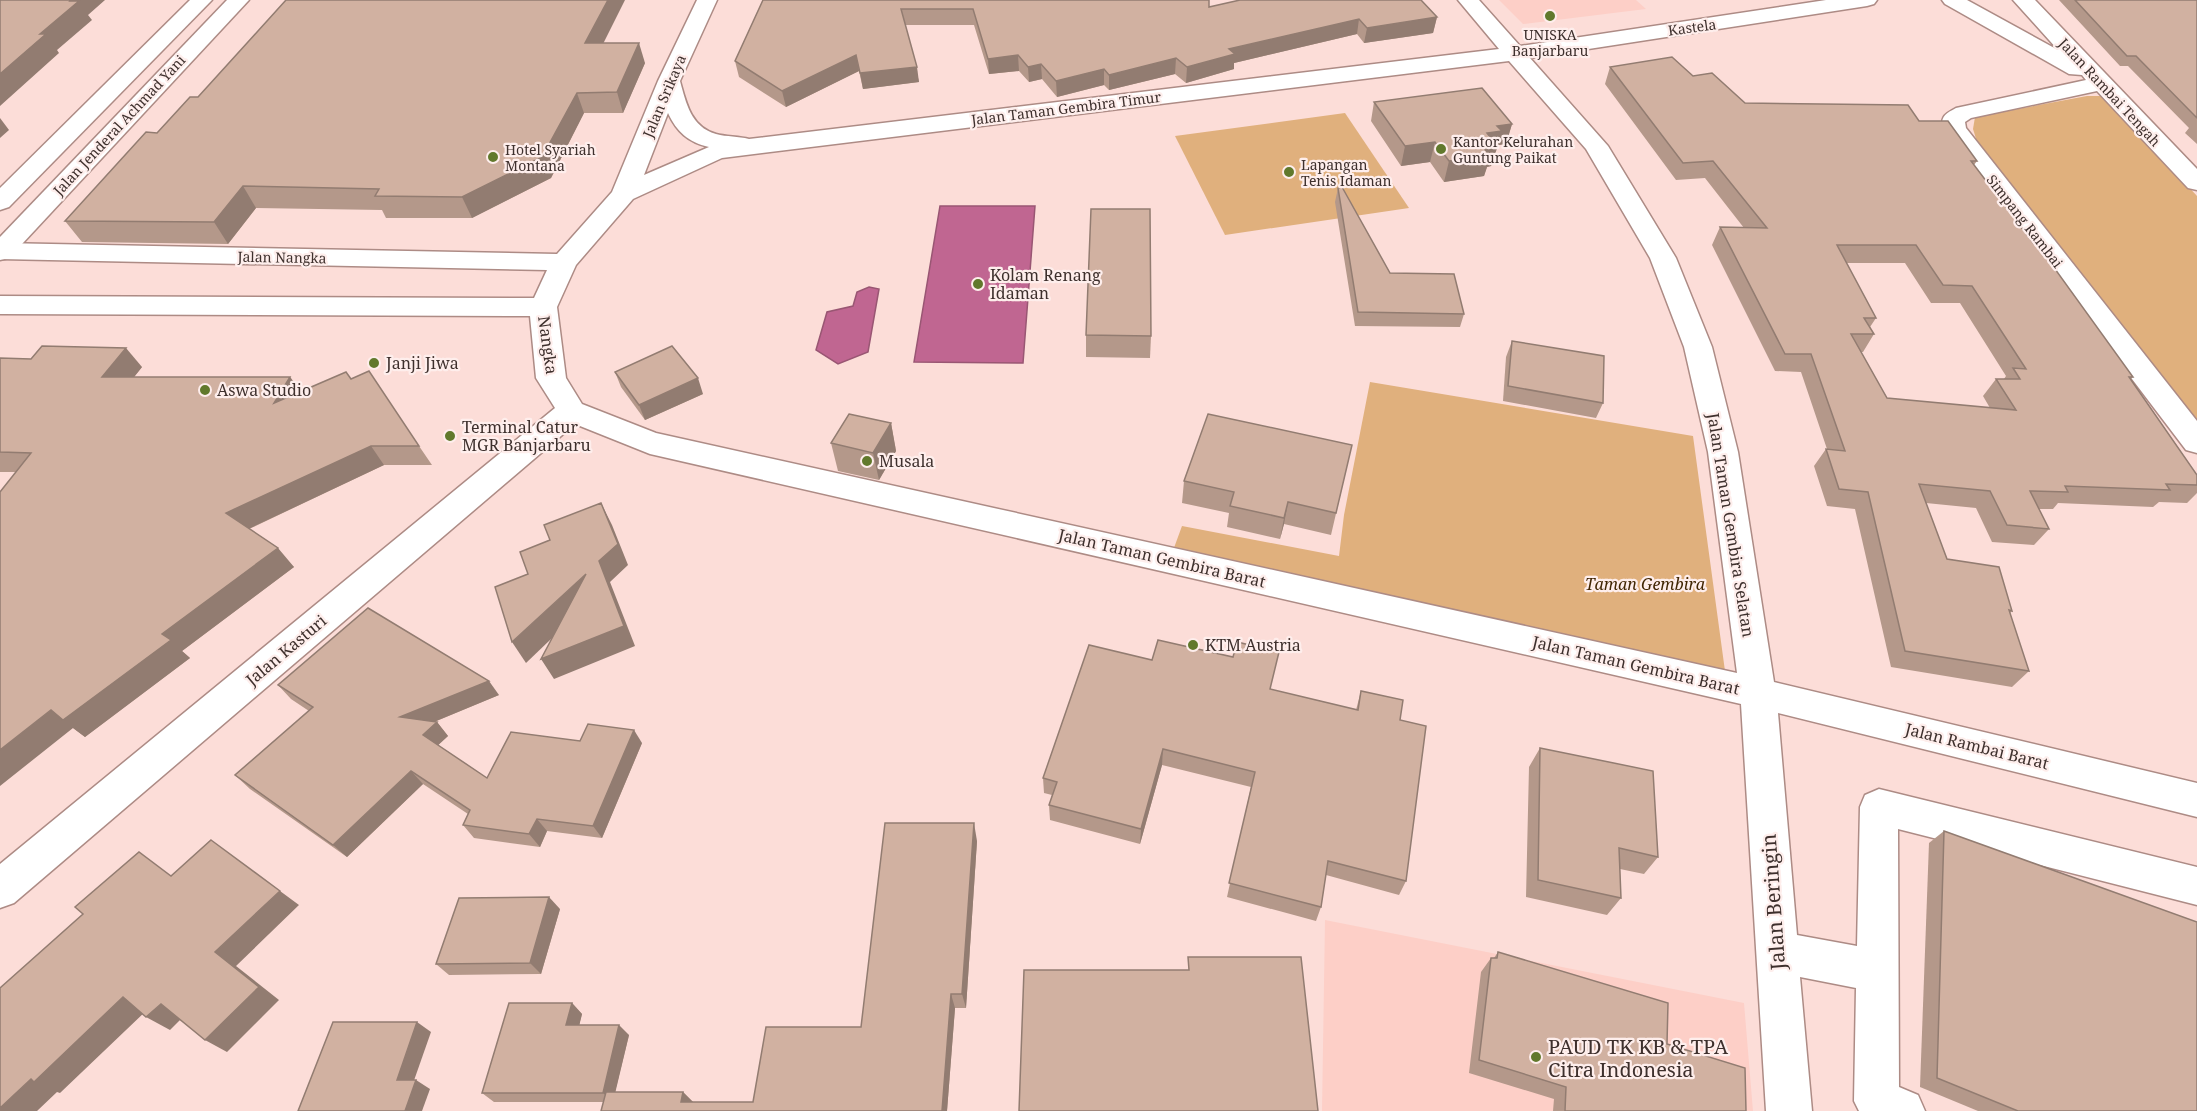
<svg xmlns="http://www.w3.org/2000/svg" width="2197" height="1111" viewBox="0 0 2197 1111" font-family="'Noto Serif',serif">
<style>
.built{fill:#fdcfc7}
.green{fill:#e0b07d}
.water{fill:#c06691;stroke:#995673;stroke-width:1.5}
.lines{fill:none;stroke-linecap:round;stroke-linejoin:round}
.minor-casing{stroke:#ad8b85;stroke-width:3}
.highway-casing{stroke:#ad8b85;stroke-width:3}
.minor{fill:#fff;fill-rule:evenodd}
.highway{fill:#fff;fill-rule:evenodd}
.wall{fill:#b4988a;fill-rule:evenodd}
.shaded-wall{fill:#927c71}
.building{fill:#d1b1a1;stroke:#927c71;stroke-width:1.5;fill-rule:evenodd}
.poi-dot{fill:#61792c;stroke:#feeeec;stroke-width:2}
.labels{text-anchor:middle;dominant-baseline:central;stroke-width:4.5;stroke-linejoin:round;paint-order:stroke}
.far-street-label{font-size:14px;fill:#3e302d;stroke:#feeeec}
.far-poi-label{font-size:14px;fill:#3e302d;stroke:#feeeec;text-anchor:start}
.poi-label{font-size:16px;fill:#3e302d;stroke:#feeeec;text-anchor:start}
.street-label{font-size:16px;fill:#3e302d;stroke:#feeeec}
.park-label{font-size:16px;font-style:italic;fill:#412603;stroke:#feeeec}
.near-street-label{font-size:20px;fill:#3e302d;stroke:#feeeec}
.near-poi-label{font-size:20px;fill:#3e302d;stroke:#feeeec;text-anchor:start}
</style>
<rect width="100%" height="100%" fill="#fcddd8"/>
<g class="built">
<polygon points="1499,0 1636,0 1646,9 1523,24"/>
<polygon points="1325,920 1744,1003 1753,1111 1322,1111"/>
</g>
<g class="green">
<polygon points="2087,96 2105,96 2197,196 2197,429 1977,142 1973,129 1975,117"/>
<polygon points="1345,113 1409,208 1225,235 1175,136"/>
<polygon points="1370,382 1693,436 1725,671 1171,556 1182,526 1339,556 1344,515"/>
</g>
<g class="water">
<polygon points="940,206 1035,206 1023,363 914,362"/>
<polygon points="869,287 879,289 868,352 838,364 816,350 827,312 853,306 857,292"/>
</g>
<g class="lines">
<g class="minor-casing">
<g id="minor">
<path d="M697,0H717L680,81C686,103 691,127 716,134C727,137 738,136 749,139L1499,49L1458,0H1479L1520,46L1826,0H1877L1874,4L1867,6L1530,58L1608,146L1676,258L1712,347L1738,452L1774,682L2197,783V817L1778,713L1797,935L1857,946L1860,807L1865,795L1879,789L2197,867V905L1898,829L1899,1087L1918,1095L1925,1111H1859L1854,1101L1856,988L1800,977L1812,1111H1766L1741,704L650,454L575,424L14,903L0,908V864L555,408L536,378L530,316L0,314V296L534,298L547,270L0,259V243L557,254L612,192L658,81ZM1509,61L1586,149L1650,258L1684,347L1708,452L1737,673L656,433L582,404L566,378L557,307L576,265L633,199L722,158ZM668,113C677,132 688,142 709,147L644,175Z"/>
<path d="M1942,0H1967L2058,50L2013,0H2035L2197,169V190L2188,188L2097,91L1971,118L1965,122L1966,128L2197,421V453L2186,450L1942,129C1941,116 1945,114 1956,108L2086,80L2082,75L2069,74L1945,4Z"/>
</g>
</g>
<g class="highway-casing">
<g id="highway">
<polygon points="190,0 212,0 9,207 0,210 0,188"/>
<polygon points="227,0 249,0 9,258 0,260 0,237"/>
</g>
</g>
<use href="#minor" class="minor"/>
<use href="#highway" class="highway"/>
</g>
<g class="wall">
<polygon points="763,0 1209,7 1437,17 1433,33 1364,43 1357,34 1234,63 1234,69 1186,83 1175,74 1109,90 1104,85 1057,97 1042,79 1029,82 1019,71 989,74 974,25 905,25 919,82 863,89 859,71 786,107 739,77 735,61"/>
<polygon points="2059,0 2197,0 2197,144 2185,133 2189,128 2128,66 2120,66"/>
<polygon points="603,43 645,63 623,113 584,113 551,178 472,218 386,218 382,210 256,208 228,244 82,242 65,221 157,133 198,97"/>
<path d="M1610,67L1693,76L1745,103L1919,121L1977,161L1974,165L2133,377L2131,379L2197,475V493L2187,503L2159,502L2153,507L2058,503L2053,509H2039L2049,529L2034,545L1992,542L1976,508L1926,503L1947,559L2012,611L2010,613L2029,671L2012,687L1891,667L1855,509L1827,506L1814,466L1826,449H1827L1801,372L1775,371L1712,245L1720,227L1744,228L1705,178L1676,180L1605,84ZM1846,263H1905L1931,303H1960L2006,376L2004,379H1996L1983,396L1990,408L1887,398L1861,352H1863L1874,334L1870,327L1876,318Z"/>
<polygon points="1374,102 1512,124 1506,144 1498,145 1491,166 1487,167 1484,176 1444,182 1430,162 1401,166 1371,121"/>
<polygon points="1338,188 1390,273 1464,314 1460,327 1355,326 1335,202"/>
<polygon points="1086,335 1151,336 1150,358 1086,357"/>
<polygon points="1512,341 1603,403 1596,418 1503,401 1506,357"/>
<polygon points="0,358 142,367 134,377 290,377 301,391 351,379 419,446 432,465 384,465 249,529 294,567 182,651 190,658 85,737 73,728 16,472 0,472"/>
<polygon points="615,372 703,394 645,420 621,387"/>
<polygon points="891,423 896,451 879,480 838,471 831,443"/>
<polygon points="1352,445 1331,535 1284,524 1280,539 1227,527 1229,513 1182,503 1184,481"/>
<polygon points="278,685 499,695 434,722 437,722 448,736 438,745 487,778 580,741 642,743 602,838 547,831 540,847 474,838 463,825 468,814 423,784 347,857 250,789 235,775 309,711 291,699"/>
<polygon points="1271,690 1356,710 1361,691 1400,720 1406,881 1399,895 1326,875 1321,907 1316,921 1227,897 1251,787 1162,765 1140,844 1050,820 1049,805 1052,795 1044,793 1043,778"/>
<polygon points="1540,748 1658,857 1644,874 1620,869 1621,898 1607,915 1526,897 1529,767"/>
<polygon points="1944,831 2197,1111 1978,1111 1920,1087 1929,843"/>
<polygon points="977,841 966,1008 955,1008 947,1111 604,1102 494,1102 482,1093 572,1003 582,1014 579,1025 629,1035 615,1092 683,1092 693,1102 753,1102 861,1027"/>
<polygon points="560,909 541,974 449,975 436,964"/>
<polygon points="1498,952 1667,1044 1746,1111 1553,1111 1554,1099 1469,1073 1481,972 1491,958 1494,958"/>
</g>
<g class="shaded-wall">
<polygon points="71,0 105,0 88,15 92,20 57,50 59,53 0,106 0,74 40,34"/>
<polygon points="608,0 625,0 593,64 585,43"/>
<polygon points="1437,17 1433,33 1364,43 1367,28"/>
<polygon points="1359,19 1357,34 1234,63 1234,69 1186,83 1187,67 1229,49"/>
<polygon points="639,43 645,63 623,113 617,92"/>
<polygon points="856,55 859,71 786,107 782,91"/>
<polygon points="1018,55 1019,71 989,74 988,59"/>
<polygon points="1176,58 1175,74 1109,90 1109,75"/>
<polygon points="1041,64 1042,79 1029,82 1028,67"/>
<polygon points="917,67 919,82 863,89 860,73"/>
<polygon points="1104,69 1104,85 1057,97 1056,81"/>
<polygon points="577,93 584,113 551,178 472,218 462,197"/>
<polygon points="0,118 9,130 0,138"/>
<polygon points="1512,124 1506,144 1498,145 1491,166 1487,167 1484,176 1444,182 1449,161 1497,126"/>
<polygon points="1435,142 1430,162 1401,166 1405,146"/>
<polygon points="243,186 256,208 228,244 214,222"/>
<polygon points="126,348 142,367 119,396 102,377"/>
<polygon points="290,377 304,396 274,403"/>
<polygon points="698,378 703,394 645,420 639,405"/>
<polygon points="891,423 896,451 879,480 873,453"/>
<polygon points="371,446 384,465 242,532 226,513"/>
<polygon points="1288,502 1284,524 1280,539 1284,518"/>
<polygon points="601,503 612,525 628,565 610,582 635,646 554,679 541,659 599,561"/>
<polygon points="278,548 294,567 182,651 190,658 85,737 73,728 0,786 0,750 51,710 162,634"/>
<polygon points="586,574 597,595 526,663 512,642"/>
<polygon points="489,681 499,695 412,731 400,717"/>
<polygon points="437,722 448,736 434,749 423,735"/>
<polygon points="634,730 642,743 602,838 593,826"/>
<polygon points="1163,749 1162,765 1140,844 1141,829"/>
<polygon points="411,771 423,784 347,857 333,845"/>
<polygon points="537,819 547,831 540,847 529,834"/>
<polygon points="974,823 977,841 966,1008 962,994"/>
<polygon points="280,891 299,905 236,966 279,1000 227,1052 205,1040 215,952"/>
<polygon points="549,897 560,909 541,974 530,963"/>
<polygon points="951,994 955,1008 947,1111 942,1111"/>
<polygon points="123,997 147,1010 60,1093 57,1092 37,1111 0,1111 0,1108 31,1079"/>
<polygon points="572,1003 582,1014 577,1035 566,1025"/>
<polygon points="161,1004 183,1017 170,1030 146,1017"/>
<polygon points="417,1022 431,1032 411,1089 397,1080"/>
<polygon points="619,1025 629,1035 613,1102 603,1093"/>
<polygon points="416,1080 430,1089 422,1111 405,1111"/>
<polygon points="683,1092 695,1104 681,1102"/>
</g>
<g class="building">
<polygon points="0,0 71,0 70,1 79,1 40,34 46,34 0,74"/>
<polygon points="286,0 608,0 585,43 639,43 617,92 577,93 542,157 462,197 375,196 379,189 243,186 214,222 65,221 146,132 157,133 190,97 198,97"/>
<polygon points="763,0 1209,0 1209,7 1240,0 1421,0 1437,17 1367,28 1359,19 1229,49 1235,54 1187,67 1176,58 1109,75 1104,69 1056,81 1041,64 1028,67 1018,55 988,59 973,9 901,9 917,67 860,73 856,55 782,91 735,61"/>
<polygon points="2075,0 2197,0 2197,118 2136,56 2127,56"/>
<path d="M1672,57L1693,76L1712,73L1745,103L1908,105L1919,121H1948L1977,161H1971L2034,244H2037L2133,377H2129L2197,475V485L2166,484L2170,490L2065,486L2068,492L2030,491L2049,529L2007,525L1990,491L1919,484L1947,559L1999,567L2012,611L2009,610L2029,671L1905,651L1868,492L1839,489L1826,449L1845,451L1811,354H1785L1720,227L1767,228L1713,161L1683,163L1610,67ZM1837,245H1916L1943,285L1972,286L2026,369L2013,368L2020,379H1996L2016,410L1887,398L1851,334H1874L1864,318H1876Z"/>
<polygon points="1482,88 1512,124 1497,126 1502,131 1487,133 1497,146 1484,148 1490,156 1449,161 1435,142 1405,146 1374,102"/>
<polygon points="1342,187 1390,273 1454,274 1464,314 1358,312 1338,188"/>
<polygon points="1091,209 1150,209 1151,336 1086,335"/>
<polygon points="1512,341 1604,356 1603,403 1508,386"/>
<polygon points="42,346 126,348 102,377 290,377 274,403 346,372 351,379 369,371 419,446 371,446 226,513 278,548 162,634 171,640 63,720 51,710 0,750 0,492 31,453 0,452 0,358 31,359"/>
<polygon points="672,346 698,378 639,405 615,372"/>
<polygon points="849,414 891,423 873,453 831,443"/>
<polygon points="1208,414 1352,445 1336,513 1288,502 1284,518 1230,506 1234,492 1184,481"/>
<polygon points="601,503 618,544 599,561 624,626 541,659 586,574 512,642 495,587 528,574 520,552 550,540 544,525"/>
<polygon points="368,608 489,681 400,717 437,722 423,735 487,778 511,732 580,741 588,724 634,730 593,826 537,819 529,834 463,825 470,810 411,771 333,845 235,775 313,707 278,685"/>
<polygon points="1158,640 1233,657 1237,642 1279,652 1270,689 1358,710 1361,691 1403,700 1400,720 1426,726 1406,881 1328,861 1321,907 1229,883 1255,772 1163,749 1141,829 1049,805 1057,782 1043,778 1089,645 1152,660"/>
<polygon points="1540,748 1653,771 1658,857 1619,848 1621,898 1538,880"/>
<polygon points="885,823 974,823 962,994 951,994 942,1111 601,1111 606,1092 683,1092 681,1102 753,1102 766,1027 861,1027"/>
<polygon points="1944,831 2197,922 2197,1111 2018,1111 1937,1078"/>
<polygon points="211,840 280,891 215,952 259,987 205,1040 161,1004 146,1017 123,997 34,1082 31,1079 0,1108 0,988 83,914 75,907 139,852 171,876"/>
<polygon points="549,897 530,963 436,964 459,898"/>
<polygon points="1498,952 1668,1003 1667,1044 1745,1068 1746,1111 1565,1111 1566,1087 1479,1060 1491,958 1497,958"/>
<polygon points="1188,957 1301,957 1318,1111 1019,1111 1024,970 1189,970"/>
<polygon points="509,1003 572,1003 566,1025 619,1025 603,1093 482,1093"/>
<polygon points="333,1022 417,1022 397,1080 416,1080 405,1111 298,1111"/>
</g>
<g class="poi-dot">
<circle cx="1550" cy="16" r="6"/>
<circle cx="1441" cy="149" r="6"/>
<circle cx="493" cy="157" r="6"/>
<circle cx="1289" cy="172" r="6"/>
<circle cx="978" cy="284" r="6"/>
<circle cx="374" cy="363" r="6"/>
<circle cx="205" cy="390" r="6"/>
<circle cx="450" cy="436" r="6"/>
<circle cx="867" cy="461" r="6"/>
<circle cx="1193" cy="645" r="6"/>
<circle cx="1536" cy="1057" r="6"/>
</g>
<g class="labels">
<g class="far-street-label">
<text transform="translate(1692 27) rotate(-8)">Kastela</text>
<text transform="translate(2110 92) rotate(47)">Jalan Rambai Tengah</text>
<text transform="translate(664 96) rotate(-67)">Jalan Srikaya</text>
<text transform="translate(1066 108) rotate(-7)">Jalan Taman Gembira Timur</text>
<text transform="translate(119 125) rotate(-47)">Jalan Jenderal Achmad Yani</text>
<text transform="translate(2025 221) rotate(52)">Simpang Rambai</text>
<text transform="translate(282 257) rotate(1)">Jalan Nangka</text>
</g>
<g class="far-poi-label">
<text x="1550" y="34" text-anchor="middle">UNISKA<tspan x="1550" dy="16">Banjarbaru</tspan></text>
<text x="1453" y="141">Kantor Kelurahan<tspan x="1453" dy="16">Guntung Paikat</tspan></text>
<text x="505" y="149">Hotel Syariah<tspan x="505" dy="16">Montana</tspan></text>
<text x="1301" y="164">Lapangan<tspan x="1301" dy="16">Tenis Idaman</tspan></text>
</g>
<g class="poi-label">
<text x="990" y="275">Kolam Renang<tspan x="990" dy="18">Idaman</tspan></text>
<text x="386" y="363">Janji Jiwa</text>
<text x="217" y="390">Aswa Studio</text>
<text x="462" y="427">Terminal Catur<tspan x="462" dy="18">MGR Banjarbaru</tspan></text>
<text x="879" y="461">Musala</text>
<text x="1205" y="645">KTM Austria</text>
</g>
<g class="street-label">
<text transform="translate(548 345) rotate(82)">Nangka</text>
<text transform="translate(1731 525) rotate(81)">Jalan Taman Gembira Selatan</text>
<text transform="translate(1162 558) rotate(13)">Jalan Taman Gembira Barat</text>
<text transform="translate(286 650) rotate(-40)">Jalan Kasturi</text>
<text transform="translate(1636 665) rotate(13)">Jalan Taman Gembira Barat</text>
<text transform="translate(1977 746) rotate(14)">Jalan Rambai Barat</text>
</g>
<g class="park-label">
<text x="1645" y="584">Taman Gembira</text>
</g>
<g class="near-street-label">
<text transform="translate(1773 902) rotate(-94)">Jalan Beringin</text>
</g>
<g class="near-poi-label">
<text x="1548" y="1046">PAUD TK KB &amp; TPA<tspan x="1548" dy="23">Citra Indonesia</tspan></text>
</g>
</g>
</svg>
